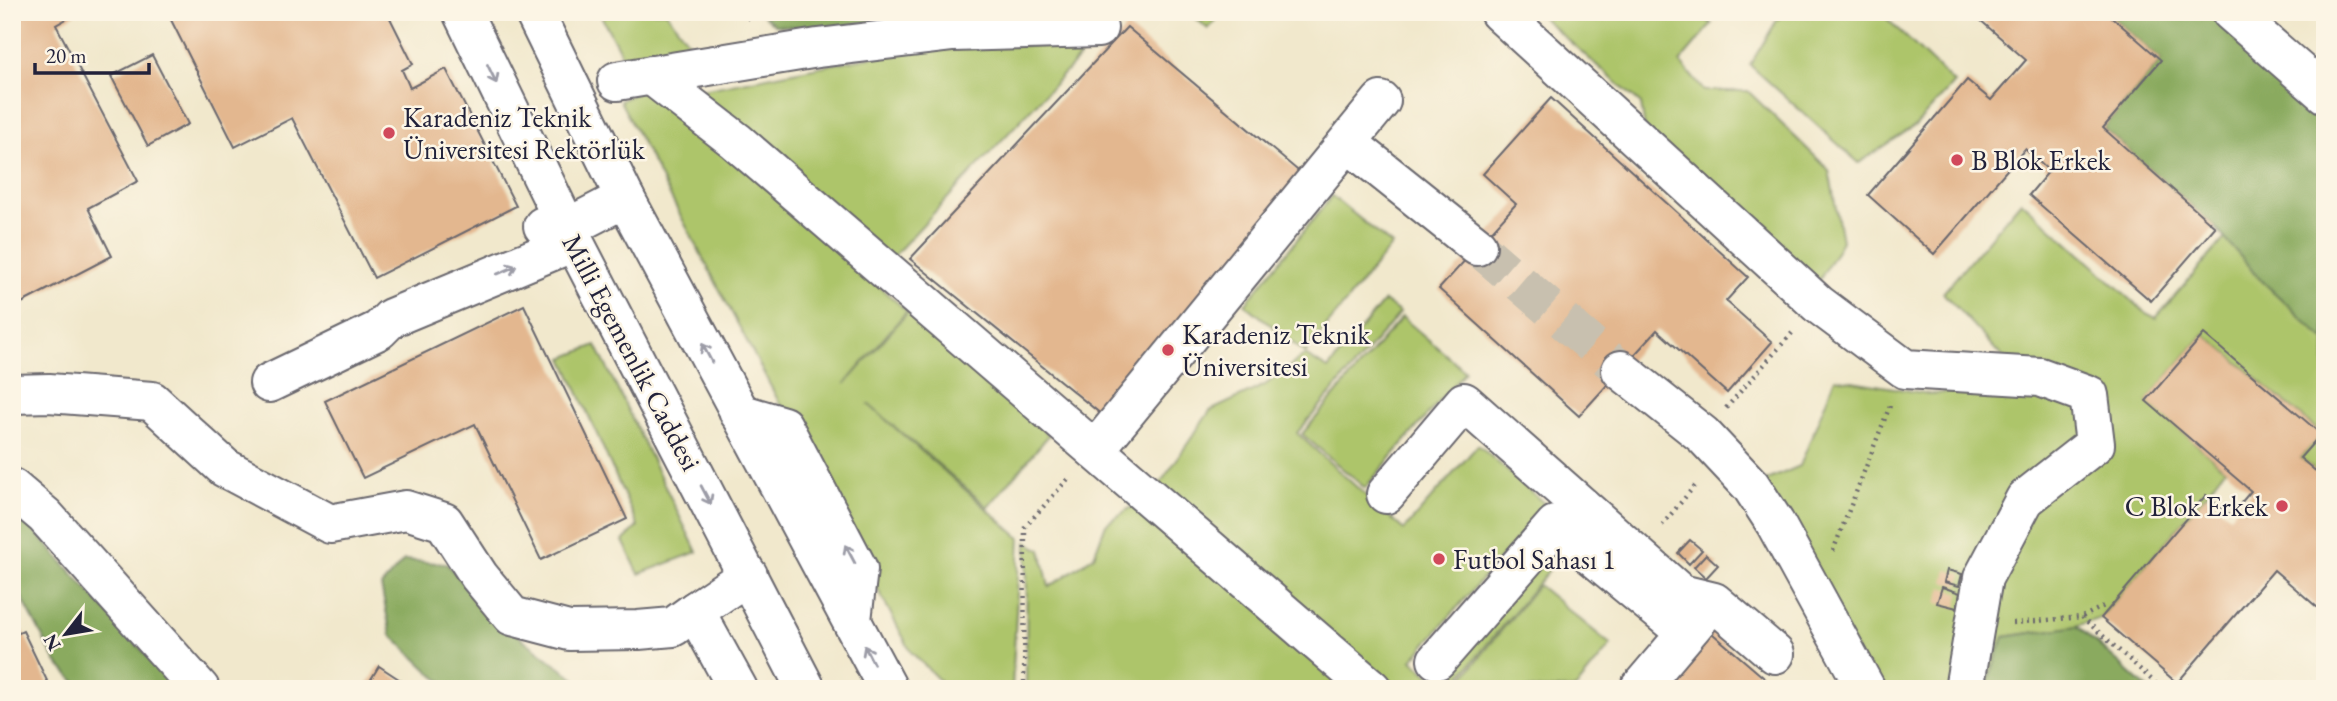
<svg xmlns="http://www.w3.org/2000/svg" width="2337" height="701" viewBox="0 0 2337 701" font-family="'EB Garamond',serif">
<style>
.green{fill:#adc56b;stroke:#687453;stroke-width:2}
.forest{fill:#8aaa5f;stroke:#56664d;stroke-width:2}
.building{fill:#e3b78f}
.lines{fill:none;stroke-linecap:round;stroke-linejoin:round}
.minor-tunnel{stroke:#c8c0af;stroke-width:38;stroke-dasharray:38 19;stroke-linecap:butt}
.minor-casing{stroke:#6a676e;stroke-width:42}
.path{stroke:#6a676e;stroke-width:4.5;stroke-dasharray:2 5;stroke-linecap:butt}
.minor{stroke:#fff;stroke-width:38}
.oneway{stroke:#9c9ca7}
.poi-dot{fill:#d1495b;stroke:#fcf5e5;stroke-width:2.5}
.labels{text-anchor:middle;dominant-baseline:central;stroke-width:5;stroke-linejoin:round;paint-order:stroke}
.poi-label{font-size:28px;fill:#22223b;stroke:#fcf5e5;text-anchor:start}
.street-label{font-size:28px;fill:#22223b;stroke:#fcf5e5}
</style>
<rect width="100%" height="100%" fill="#fcf5e5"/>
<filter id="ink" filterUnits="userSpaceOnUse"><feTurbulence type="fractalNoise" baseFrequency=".0143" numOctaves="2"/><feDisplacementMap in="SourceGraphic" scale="14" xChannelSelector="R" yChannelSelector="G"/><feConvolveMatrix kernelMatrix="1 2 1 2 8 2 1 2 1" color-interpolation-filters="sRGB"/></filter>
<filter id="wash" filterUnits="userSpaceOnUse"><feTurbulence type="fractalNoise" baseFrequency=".00686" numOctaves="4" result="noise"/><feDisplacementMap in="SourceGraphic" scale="28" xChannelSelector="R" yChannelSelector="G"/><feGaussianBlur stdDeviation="1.57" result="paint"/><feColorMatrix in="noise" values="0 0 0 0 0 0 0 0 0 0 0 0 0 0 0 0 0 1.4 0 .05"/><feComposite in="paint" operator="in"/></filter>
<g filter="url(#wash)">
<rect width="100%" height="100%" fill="#f1e8cc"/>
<g class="green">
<polygon points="599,12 666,12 696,52 626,63"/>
<polygon points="1189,12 1223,12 1208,29"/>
<polygon points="1536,12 1699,12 1712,24 1680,62 1704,91 1748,91 1829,170 1842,241 1819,281 1645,129 1641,104"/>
<polygon points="1787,12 1880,12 1954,83 1916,125 1859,163 1750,65 1777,20"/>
<polygon points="931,45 1090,46 887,263 691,92"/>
<polygon points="652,84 907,311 845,384 908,312 1049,435 988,507 868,404 1020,538 1012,689 948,689 911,652 620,101"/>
<polygon points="1332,196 1392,245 1305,353 1245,304"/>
<polygon points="2021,201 2146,313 2156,318 2225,238 2258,277 2325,340 2325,479 2300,458 2321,433 2204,334 2147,401 2225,469 2206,495 2101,618 2072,627 2004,637 1986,689 1876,689 1765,481 1800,466 1835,378 1929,394 1985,390 2006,361 1943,293"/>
<polygon points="1384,301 1400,313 1297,433 1404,530 1478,445 1546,505 1412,660 1433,678 1546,548 1559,558 1450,689 1378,689 1155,491 1210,411 1265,385 1305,355 1328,369"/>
<polygon points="1402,317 1465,371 1365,488 1302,434"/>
<polygon points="596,345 697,552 639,574 623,541 638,526 563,358"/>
<polygon points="1145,498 1365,689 1026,689 1027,542 1041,550 1049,587 1094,556 1106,524"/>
<polygon points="1538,585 1611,645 1575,689 1454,689"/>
</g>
<g class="forest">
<polygon points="759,12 931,12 823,29 775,25"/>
<polygon points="2106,12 2208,12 2325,116 2325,340 2258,277 2215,227 2103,128 2161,60"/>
<polygon points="12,506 177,689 82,689 56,662 12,579"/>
<polygon points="404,560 447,564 490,614 588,689 454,689 435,677 391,635 381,586"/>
<polygon points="2077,626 2148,689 1985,689 2004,637"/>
</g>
<g id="blocks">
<g class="building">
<polygon points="12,12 79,12 56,25 138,181 88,208 112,256 12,308"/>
<polygon points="167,12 387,12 413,64 402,70 410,88 446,69 516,206 374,278 292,118 235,147"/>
<polygon points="1971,12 2106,12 2161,60 2103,128 2215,227 2151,301 2029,195 2049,171 2025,149 1934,254 1868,195 1967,80 1991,100 2026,60"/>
<polygon points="1127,27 1309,180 1101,414 910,259"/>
<polygon points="152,55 188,124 148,146 111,76"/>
<polygon points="1551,98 1748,277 1726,301 1772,342 1727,393 1657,330 1579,416 1439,289 1516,204 1483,174"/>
<polygon points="524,305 627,519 541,560 475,424 363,478 325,401"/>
<polygon points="2204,334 2321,434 2300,458 2325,479 2325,614 2274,570 2177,683 2101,618 2206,495 2230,516 2251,491 2146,401"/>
<polygon points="1690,540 1702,550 1689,564 1678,553"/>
<polygon points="1706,554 1718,565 1706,578 1694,567"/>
<polygon points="1947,570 1962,574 1959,586 1944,582"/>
<polygon points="1942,587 1960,593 1957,608 1937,603"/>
<polygon points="1706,628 1777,689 1654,689"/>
<polygon points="23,631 51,689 12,689 12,636"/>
<polygon points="379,666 414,689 365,689"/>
</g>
</g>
</g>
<g filter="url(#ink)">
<use href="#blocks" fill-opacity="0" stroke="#6a676e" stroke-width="2"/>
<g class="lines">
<polyline class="minor-tunnel" points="1477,246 1621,370"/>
<g class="minor-casing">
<g id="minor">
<polyline points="462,12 567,228 806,689"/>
<polyline points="534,12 625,198 888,689"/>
<polyline points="1499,12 1818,304 1905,369 2040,377 2089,395 2095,444 2025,499 1983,578 1964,689"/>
<polyline points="2231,12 2325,94"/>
<polyline points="651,75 736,141 1372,689"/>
<polyline points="617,81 818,48 953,32 1098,28"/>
<polyline points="1348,143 1477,246"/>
<polyline points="543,226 567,228 625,198"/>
<polyline points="1621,370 1703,435 1751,486 1775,523 1866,689"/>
<polyline points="269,383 379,330 391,318 557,249 567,228"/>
<polyline points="12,394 49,393 152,401 225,468 330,524 406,510 444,522 479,576 512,616 569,631 638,630 673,627 695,611"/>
<polyline points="739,413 783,426 858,569 852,620"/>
<polyline points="1095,450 1381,101"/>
<polyline points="12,488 45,516 200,689"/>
<polyline points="1386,494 1464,402 1681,594 1714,602 1775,654"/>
<polyline points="1437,660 1555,525 1686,633"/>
<polyline points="738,689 695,611 748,575"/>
<polyline points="1639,689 1701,616"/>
</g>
</g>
<g class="path">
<polyline points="735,12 751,19"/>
<polyline points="1726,408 1792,333"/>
<polyline points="1662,525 1697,483"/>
<polyline points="1833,551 1891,403"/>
<polyline points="2082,617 2162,689"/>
<polyline points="2013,623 2082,617 2104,606"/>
<polyline points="1024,689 1025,527 1068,479"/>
<polyline points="2241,689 2311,684"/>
</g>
<use href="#minor" class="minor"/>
</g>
<defs><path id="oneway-shaft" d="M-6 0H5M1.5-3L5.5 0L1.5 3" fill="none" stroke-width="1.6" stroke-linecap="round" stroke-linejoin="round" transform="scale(1.75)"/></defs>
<g class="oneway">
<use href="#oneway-shaft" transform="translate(492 74) rotate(64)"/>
<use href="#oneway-shaft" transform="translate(507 270) rotate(-23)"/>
<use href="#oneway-shaft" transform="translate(707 353) rotate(-118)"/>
<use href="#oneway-shaft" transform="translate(706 495) rotate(62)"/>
<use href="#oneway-shaft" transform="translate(850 554) rotate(-118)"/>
<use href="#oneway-shaft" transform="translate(869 655) rotate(-117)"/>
</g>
</g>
<g class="poi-dot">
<circle cx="389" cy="133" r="7"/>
<circle cx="1957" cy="160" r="7"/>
<circle cx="1168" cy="350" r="7"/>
<circle cx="2282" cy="506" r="7"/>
<circle cx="1439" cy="559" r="7"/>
</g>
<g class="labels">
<g class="poi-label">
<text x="403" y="117">Karadeniz Teknik<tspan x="403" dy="32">Üniversitesi Rektörlük</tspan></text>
<text x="1971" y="160">B Blok Erkek</text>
<text x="1182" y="334">Karadeniz Teknik<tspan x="1182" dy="32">Üniversitesi</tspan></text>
<text x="2268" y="506" text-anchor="end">C Blok Erkek</text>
<text x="1453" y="559">Futbol Sahası 1</text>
</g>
<g class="street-label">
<text transform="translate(632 352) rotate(62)">Milli Egemenlik Caddesi</text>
</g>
</g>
<rect width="2337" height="701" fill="none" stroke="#fcf5e5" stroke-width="42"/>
<g transform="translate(66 634) rotate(239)" stroke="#fcf5e5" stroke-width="5" paint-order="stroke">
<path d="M0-5L12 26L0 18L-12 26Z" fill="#22223b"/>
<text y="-10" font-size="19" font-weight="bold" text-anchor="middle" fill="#22223b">N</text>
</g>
<path d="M35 63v10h114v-10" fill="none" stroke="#22223b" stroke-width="3.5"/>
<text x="46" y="63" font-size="21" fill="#22223b" stroke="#fcf5e5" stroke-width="5" paint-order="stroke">20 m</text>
</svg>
